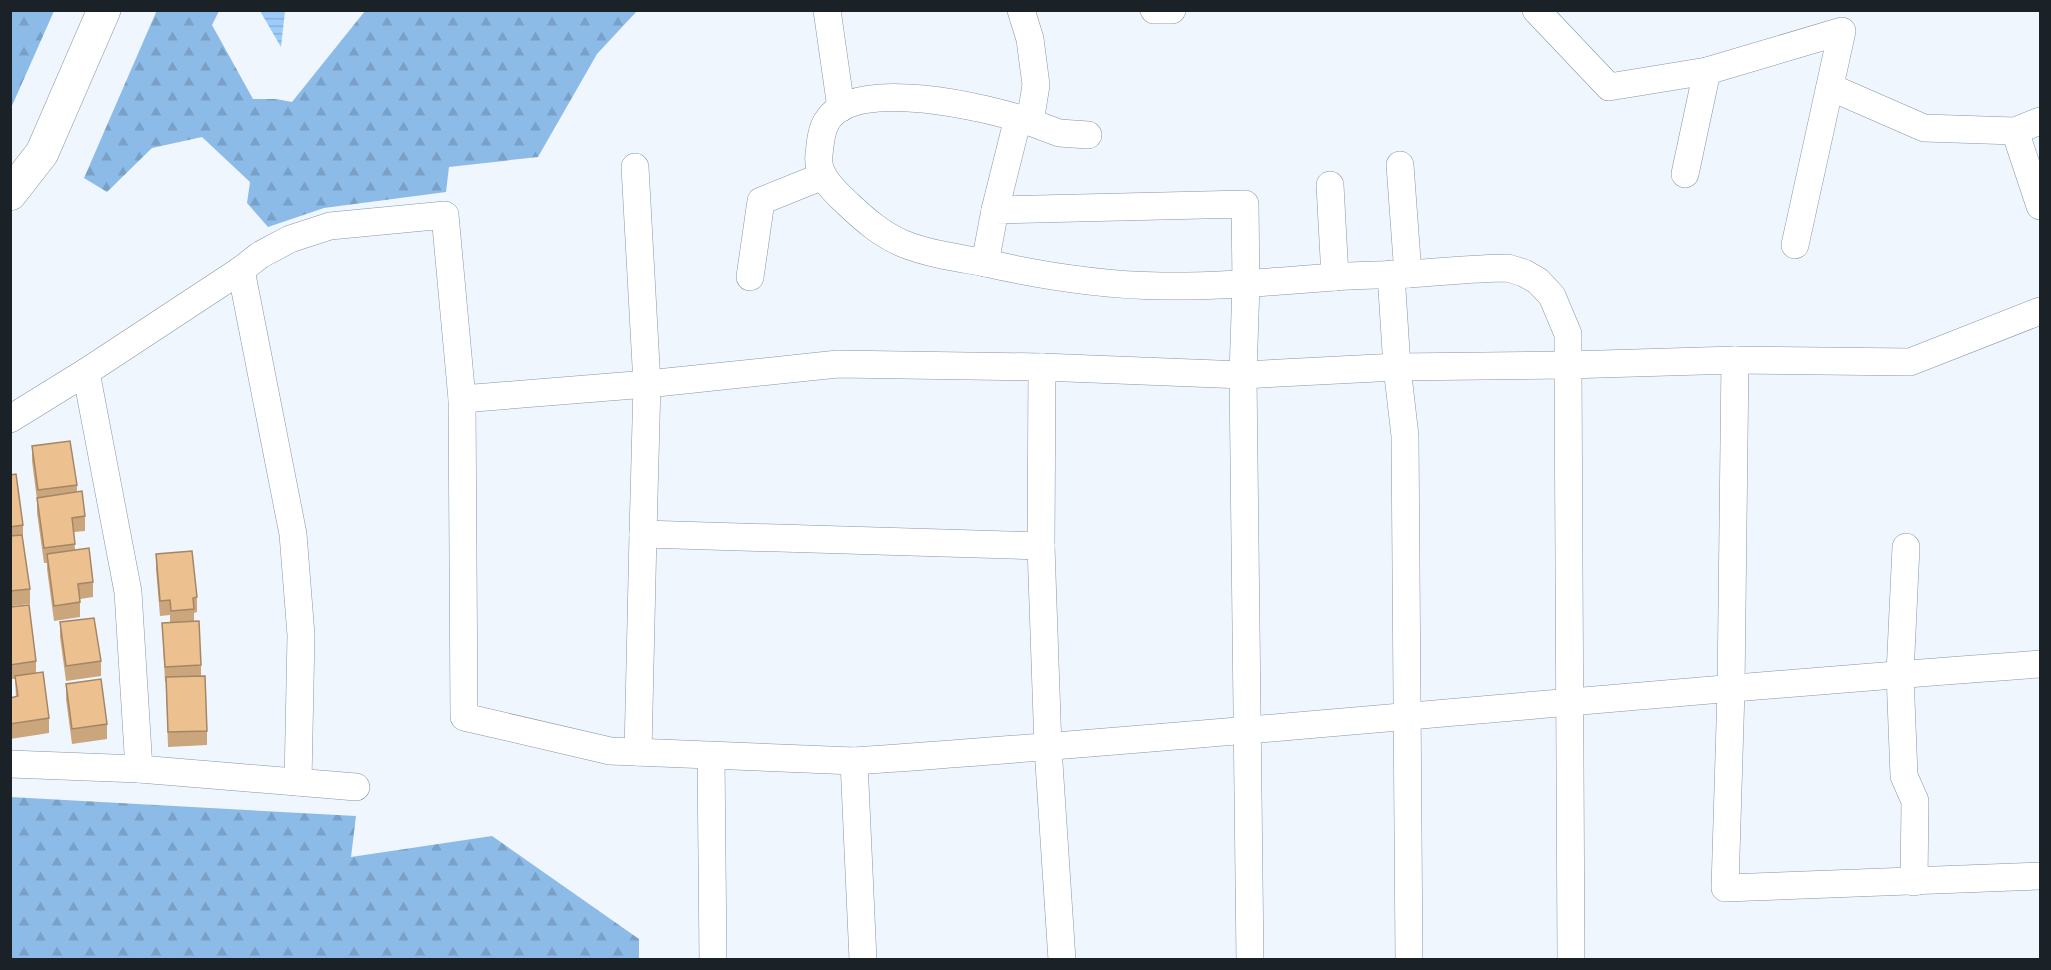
<svg xmlns="http://www.w3.org/2000/svg" width="2051" height="970" viewBox="0 0 2051 970" font-family="Inter,sans-serif">
<style>
.forest{fill:url(#forest-firs)}
.water{fill:url(#water-rules)}
.lines{fill:none;stroke-linecap:round;stroke-linejoin:round}
.minor-casing{stroke:#8696a7;stroke-width:28}
.tertiary-casing{stroke:#8696a7;stroke-width:34}
.minor{stroke:#fff;stroke-width:27}
.tertiary{stroke:#fff;stroke-width:33}
.wall{fill:#cba57b}
.building{fill:#ecc08f;stroke:#a58664;stroke-width:1.5}
</style>
<defs>
<pattern id="forest-firs" width="22" height="20" patternUnits="userSpaceOnUse" patternTransform="scale(1.5)"><rect width="22" height="20" fill="#8dbbe8"/><path d="M5 1l3.5 6h-7zM16 11l3.5 6h-7z" fill="#79a0c7"/></pattern>
<pattern id="water-rules" width="6" height="5" patternUnits="userSpaceOnUse" patternTransform="scale(1.5)"><rect width="6" height="5" fill="#9eccfa"/><path d="M0 2.5h6" fill="none" stroke="#88afd6"/></pattern>
</defs>
<rect width="100%" height="100%" fill="#eff6fd"/>
<g class="forest">
<polygon points="11,10 54,11 11,108 10,11"/>
<polygon points="157,10 219,11 212,25 253,99 276,99 292,102 365,11 637,11 597,54 538,157 449,167 446,192 324,208 268,227 247,203 250,182 202,137 152,148 107,192 84,178"/>
<polygon points="10,797 356,816 351,857 492,836 639,939 639,959 11,959"/>
</g>
<polygon class="water" points="260,11 285,11 281,47"/>
<g class="lines">
<g class="minor-casing">
<g id="minor">
<polyline points="827,10 841,108"/>
<polyline points="1021,10 1030,39 1036,85 1030,122 1059,133 1088,135"/>
<polyline points="1154,10 1172,10"/>
<polyline points="1536,10 1609,87 1707,71 1842,31 1795,245"/>
<polyline points="1830,87 1924,128 2015,131 2040,121"/>
<polyline points="2015,131 2040,206"/>
<polyline points="1400,165 1408,274"/>
<path d="M635,167L647,384L643,534L1041,546L1042,367L1243,375L1397,367L1568,365V334L1552,296L1538,281L1524,273L1508,268C1475,268 1442,272 1409,274C1384,275 1359,275 1335,277C1277,281 1220,287 1162,286C1103,285 1043,276 986,263C959,258 929,254 904,244C882,235 865,220 848,204C835,192 816,175 819,155C820,145 821,130 827,121C854,75 989,108 1030,122"/>
<polyline points="1685,174 1707,71"/>
<polyline points="1330,185 1335,277"/>
<polyline points="995,210 1018,118"/>
<polyline points="985,263 995,210 1245,204 1246,284 1243,375 1250,960"/>
<polyline points="241,270 293,534 301,635 298,782"/>
<polyline points="1391,274 1397,367 1405,436 1409,960"/>
<polyline points="750,277 761,201 823,176"/>
<polyline points="1735,360 1910,362 2040,311"/>
<polyline points="86,372 241,270 260,255 290,239 330,226 445,215 462,399 464,717 610,751 854,761"/>
<polyline points="462,399 647,384 838,364 1042,367"/>
<polyline points="10,419 86,372 128,592 139,769 356,787"/>
<polyline points="1041,546 1048,748 1062,960"/>
<polyline points="1906,547 1900,674 1904,776 1915,801 1914,882"/>
<polyline points="638,752 643,534"/>
<polyline points="711,756 713,960"/>
<polyline points="10,764 139,769"/>
<path d="M863,960L854,761C1250,734 1645,692 2040,664"/>
<polyline points="1571,960 1568,365 1735,360 1731,690 1725,888 2040,876"/>
</g>
</g>
<g class="tertiary-casing">
<polyline id="tertiary" points="10,194 42,153 104,10"/>
</g>
<use href="#minor" class="minor"/>
<use href="#tertiary" class="tertiary"/>
</g>
<g class="wall">
<polygon points="32,446 77,485 77,492 85,516 85,531 74,532 75,550 93,582 93,597 80,599 80,617 54,621 47,569 47,563 44,563 37,513 37,500 32,461"/>
<polygon points="10,475 23,525 23,540 30,589 30,604 10,606"/>
<polygon points="156,554 197,597 197,612 194,613 194,621 201,665 201,676 207,731 207,745 168,747 166,682 165,682 162,623 170,622 170,615 160,616 156,569"/>
<polygon points="10,607 36,661 36,673 49,718 49,733 10,739 10,698 16,697 15,679 10,679"/>
<polygon points="60,622 101,661 101,676 66,681 60,637"/>
<polygon points="66,684 107,724 107,739 72,744 66,699"/>
</g>
<g class="building">
<polygon points="70,441 77,485 38,490 32,446"/>
<polygon points="16,474 23,525 10,527 10,475"/>
<polygon points="82,491 85,516 72,518 75,544 44,548 37,498"/>
<polygon points="22,535 30,589 10,591 10,536"/>
<polygon points="89,548 93,582 78,584 80,602 54,606 47,554"/>
<polygon points="192,551 197,597 193,598 194,609 171,611 170,600 160,601 156,554"/>
<polygon points="29,605 36,661 10,665 10,607"/>
<polygon points="94,618 101,661 66,666 60,622"/>
<polygon points="199,621 201,665 165,667 162,623"/>
<polygon points="43,672 49,718 10,724 10,698 18,696 15,676"/>
<polygon points="205,676 207,731 168,732 166,677"/>
<polygon points="101,679 107,724 72,729 66,684"/>
</g>
<rect width="2051" height="970" fill="none" stroke="#1a2127" stroke-width="24"/>
</svg>
